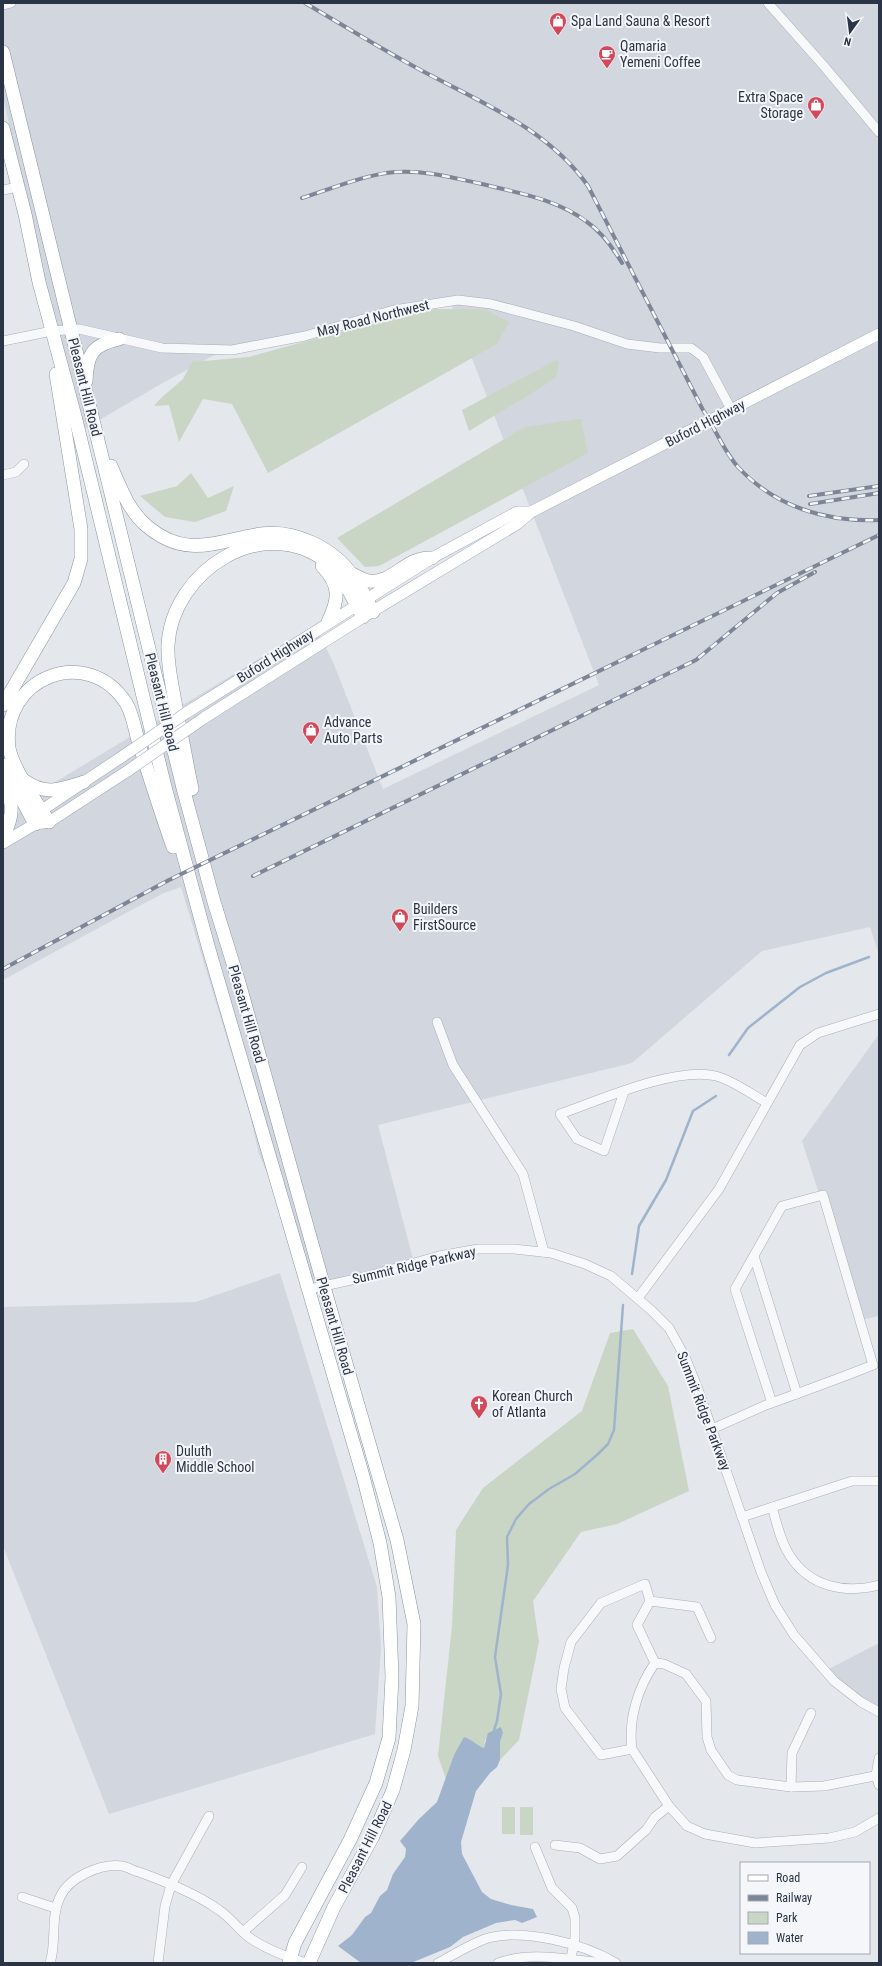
<svg xmlns="http://www.w3.org/2000/svg" width="882" height="1966" viewBox="0 0 882 1966" font-family="'Roboto Condensed',sans-serif">
<style>
.built{fill:#d2d6de}
.green{fill:#c9d6c5}
.water{fill:#9fb4cc}
.lines{fill:none;stroke-linecap:round;stroke-linejoin:round}
.stream{stroke:#9fb4cc;stroke-width:2.5}
.minor-casing{stroke:#a9aeb7;stroke-width:10}
.major-casing{stroke:#a3abb8;stroke-width:12}
.highway-casing{stroke:#8b94a3;stroke-width:14}
.minor{stroke:#f7f8fa;stroke-width:9}
.major{stroke:#fff;stroke-width:11}
.highway{stroke:#fff;stroke-width:13}
.rail-casing{stroke:#7d8696;stroke-width:4}
.rail{stroke:#f4f6f9;stroke-width:2.5;stroke-dasharray:8;stroke-linecap:butt}
.major-bridge-casing{stroke:#a3abb8;stroke-width:12;stroke-linecap:butt}
.major-bridge{stroke:#fff;stroke-width:11}
.labels{text-anchor:middle;dominant-baseline:central;stroke-width:4;stroke-linejoin:round;paint-order:stroke}
.poi-label{font-size:14px;fill:#2b3445;stroke:#f4f6f9;text-anchor:start}
.street-label{font-size:14px;fill:#2b3445;stroke:#f4f6f9}
</style>
<rect width="100%" height="100%" fill="#e4e7ec"/>
<g class="built">
<polygon points="3,3 879,3 879,955 870,927 762,951 632,1063 378,1125 413,1259 314,1286 259,1154 250,1115 181,887 164,893 126,913 3,980 3,825 57,781 315,625 333,662 383,789 599,685 450,302 310,335 218,353 159,385 74,435 3,96"/>
<polygon points="879,1034 879,1316 860,1320 802,1141"/>
<polygon points="280,1273 377,1587 381,1648 375,1734 109,1814 3,1546 3,1307 196,1302"/>
<polygon points="879,1643 879,1709 863,1701 827,1670"/>
</g>
<g class="green">
<polygon points="435,309 483,309 509,322 497,344 268,473 232,404 203,399 179,442 169,405 154,406 161,398 183,379 192,362 249,357 343,331"/>
<polygon points="558,359 559,364 556,377 542,387 469,431 462,410"/>
<polygon points="581,419 588,453 379,566 365,567 337,538 525,427"/>
<polygon points="191,473 208,498 234,486 226,511 195,522 165,517 140,496 177,486"/>
<polygon points="633,1329 668,1386 689,1491 617,1524 581,1532 533,1601 539,1642 519,1740 500,1760 500,1742 503,1733 485,1740 484,1748 474,1744 468,1738 454,1755 446,1779 438,1756 452,1626 456,1530 483,1488 582,1411 610,1333"/>
<rect x="502" y="1807" width="13" height="27"/>
<rect x="520" y="1807" width="13" height="28"/>
</g>
<path class="water" d="M501,1727L503,1733L500,1742V1760L497,1767L490,1773L476,1791L461,1842L462,1854L482,1892L491,1899L511,1905L533,1909L537,1917L522,1923L515,1920L496,1923L463,1937L450,1947L411,1963H361L338,1946L352,1935L365,1917L371,1913L380,1896L387,1890L393,1874L405,1857L406,1849L400,1841L419,1819L437,1802L454,1755L464,1737C470,1738 476,1745 484,1748L488,1733Z"/>
<g class="lines">
<g class="stream">
<polyline points="729,1055 748,1028 800,987 826,973 869,957"/>
<polyline points="632,1274 639,1226 666,1180 693,1111 716,1096"/>
<polyline points="494,1730 497,1721 501,1694 495,1657 508,1565 507,1537 516,1519 529,1504 549,1489 575,1474 598,1454 608,1444 614,1430 623,1305"/>
</g>
<g class="minor-casing">
<g id="minor">
<polyline points="768,3 823,65 879,132"/>
<polyline points="3,5 11,3"/>
<polyline points="3,190 18,187"/>
<polyline points="3,341 52,331 79,329 162,348 232,350 305,336 394,310 458,300 491,304 574,326 627,344 660,348 691,348 703,357 731,409"/>
<polyline points="3,475 16,472 24,464"/>
<polyline points="437,1022 453,1065 523,1174 544,1252"/>
<path d="M624,1092L604,1151L577,1139L560,1114C600,1100 676,1066 716,1076C732,1080 753,1095 767,1103"/>
<polyline points="754,1256 797,1394"/>
<polyline points="310,1289 365,1277 439,1256 478,1249 514,1249 551,1253 585,1264 611,1276 651,1310 669,1328 685,1357 698,1389 761,1572 775,1605 794,1635 834,1681 861,1702 879,1712"/>
<polyline points="638,1298 719,1189 800,1045 818,1033 879,1014"/>
<path d="M712,1429L766,1405C802,1392 838,1379 873,1365L823,1195L782,1206L735,1289L772,1403"/>
<path d="M772,1507C777,1523 780,1541 790,1556C810,1587 845,1594 879,1585"/>
<polyline points="742,1517 852,1481 879,1481"/>
<polyline points="650,1601 697,1607 711,1638"/>
<path d="M655,1663C638,1687 628,1720 632,1749L669,1806L687,1826L705,1834L755,1843L829,1838L855,1832L879,1818"/>
<polyline points="632,1749 601,1755 565,1708 561,1689 564,1668 571,1642 601,1603 645,1584 650,1601 637,1625 655,1663 664,1664 686,1674 706,1701 707,1737 711,1750 728,1775 737,1780 791,1787 824,1786 879,1775"/>
<polyline points="879,1758 876,1775 879,1785"/>
<polyline points="791,1787 792,1753 811,1713"/>
<polyline points="555,1845 580,1848 600,1859 617,1856 646,1830 655,1817 669,1806"/>
<polyline points="535,1847 552,1888 572,1908 575,1918 575,1938 571,1958"/>
<polyline points="22,1897 55,1908"/>
<polyline points="243,1932 285,1895 302,1867"/>
<path d="M50,1963C57,1942 50,1918 60,1897C69,1877 101,1863 122,1866C128,1867 134,1871 139,1872C166,1882 195,1893 219,1910C231,1918 239,1930 250,1938C267,1950 287,1957 306,1963"/>
<polyline points="158,1963 165,1906 171,1885 209,1816"/>
<path d="M438,1963C453,1955 469,1945 485,1939C522,1927 584,1944 616,1963"/>
<path d="M498,1963C537,1949 576,1963 615,1963"/>
</g>
</g>
<g class="major-casing">
<g id="major">
<polyline points="186,713 432,558 517,512 531,512"/>
<polyline points="204,718 363,617 517,524 531,512 879,334"/>
<polyline points="38,818 42,810 120,758"/>
<polyline points="3,843 35,824 49,822 129,770"/>
</g>
</g>
<g class="highway-casing">
<g id="highway">
<polyline points="3,52 183,788 214,902 240,986 324,1287 397,1540 414,1624 412,1706 404,1750 393,1790 373,1836 334,1907 309,1963"/>
<polyline points="3,128 25,214 39,282 76,420 165,787 208,946 363,1476 380,1543 389,1597 392,1677 389,1738 376,1783 350,1840 295,1943 289,1963"/>
<path d="M86,381C87,353 93,345 119,339"/>
<path d="M111,466C120,487 129,512 148,527C188,560 219,540 261,534C294,529 333,548 352,575C360,586 367,599 373,612"/>
<path d="M322,566C341,586 339,599 328,622"/>
<path d="M352,574C357,576 363,580 369,581C393,584 406,556 432,558"/>
<polyline points="3,705 74,583 81,559 81,529 56,374"/>
<polyline points="3,765 35,824"/>
<path d="M25,781C47,796 61,789 84,782"/>
<path d="M3,783C15,803 13,817 3,837"/>
<path d="M192,789C186,760 181,731 175,702C172,684 167,664 168,645C172,571 263,512 327,562C345,577 351,597 363,617"/>
<path d="M49,822C37,803 13,769 9,748C0,678 87,643 126,703C133,714 135,731 139,744C150,778 161,813 173,847"/>
</g>
</g>
<use href="#minor" class="minor"/>
<use href="#major" class="major"/>
<use href="#highway" class="highway"/>
<g class="rail-casing">
<g id="rail">
<path d="M305,3C341,24 378,47 415,67C475,100 547,127 588,186L703,410C715,428 723,450 738,467C775,507 826,522 879,520"/>
<path d="M302,198C331,189 366,174 396,172C425,170 453,178 482,184C518,193 557,199 587,222C602,232 613,248 622,263"/>
<polyline points="809,496 879,486"/>
<polyline points="810,504 879,493"/>
<polyline points="253,876 696,660 777,593 815,572"/>
<polyline points="3,969 169,880 879,535"/>
</g>
</g>
<use href="#rail" class="rail"/>
<g class="major-bridge-casing">
<g id="major-bridge">
<polyline points="120,758 186,713"/>
<polyline points="129,770 204,718"/>
</g>
</g>
<use href="#major-bridge" class="major-bridge"/>
</g>
<defs>
<g id="shop-pin" transform="scale(0.9)"><path d="M0 17L-7.5 6A9.5 9.5 0 1 1 7.5 6Z" fill="#d1495b" stroke="#f4f6f9"/><path d="M-5-2.5h2.3a2.7 3.5 0 0 1 5.4 0H5L5.5 6h-11ZM-1.5-2.5h3a1.5 2.3 0 0 0-3 0Z" fill="#fff"/></g>
<g id="cafe-pin" transform="scale(0.9)"><path d="M0 17L-7.5 6A9.5 9.5 0 1 1 7.5 6Z" fill="#d1495b" stroke="#f4f6f9"/><path d="M-5.5-4.5H6V0H3Q3 3.5 0 3.5H-2.5Q-5.5 3.5-5.5 0ZM3-3.2v2h1.7v-2ZM-6 4.5H4V6H-6Z" fill="#fff"/></g>
<g id="church-pin" transform="scale(0.9)"><path d="M0 17L-7.5 6A9.5 9.5 0 1 1 7.5 6Z" fill="#d1495b" stroke="#f4f6f9"/><path d="M-1.2-6h2.4v3.5h3.3v2.4h-3.3V6h-2.4V-.1h-3.3v-2.4h3.3Z" fill="#fff"/></g>
<g id="building-pin" transform="scale(0.9)"><path d="M0 17L-7.5 6A9.5 9.5 0 1 1 7.5 6Z" fill="#d1495b" stroke="#f4f6f9"/><path d="M-4-6H4V6H1V3H-1V6H-4ZM-2.5-4.3h1.7v1.8h-1.7ZM.8-4.3h1.7v1.8H.8ZM-2.5-1h1.7V.8h-1.7ZM.8-1h1.7V.8H.8Z" fill="#fff"/></g>
</defs>
<g fill-rule="evenodd">
<use href="#shop-pin" x="558" y="21"/>
<use href="#cafe-pin" x="607" y="54"/>
<use href="#shop-pin" x="816" y="105"/>
<use href="#shop-pin" x="311" y="730"/>
<use href="#shop-pin" x="400" y="917"/>
<use href="#church-pin" x="479" y="1404"/>
<use href="#building-pin" x="163" y="1459"/>
</g>
<g class="labels">
<g class="poi-label">
<text x="571" y="21">Spa Land Sauna &amp; Resort</text>
<text x="620" y="46">Qamaria<tspan x="620" dy="16">Yemeni Coffee</tspan></text>
<text x="803" y="97" text-anchor="end">Extra Space<tspan x="803" dy="16">Storage</tspan></text>
<text x="324" y="722">Advance<tspan x="324" dy="16">Auto Parts</tspan></text>
<text x="413" y="909">Builders<tspan x="413" dy="16">FirstSource</tspan></text>
<text x="492" y="1396">Korean Church<tspan x="492" dy="16">of Atlanta</tspan></text>
<text x="176" y="1451">Duluth<tspan x="176" dy="16">Middle School</tspan></text>
</g>
<g class="street-label">
<text transform="translate(373 318) rotate(-14)">May Road Northwest</text>
<text transform="translate(85 387) rotate(76)">Pleasant Hill Road</text>
<text transform="translate(705 423) rotate(-27)">Buford Highway</text>
<text transform="translate(275 656) rotate(-32)">Buford Highway</text>
<text transform="translate(162 702) rotate(76)">Pleasant Hill Road</text>
<text transform="translate(247 1014) rotate(74)">Pleasant Hill Road</text>
<text transform="translate(414 1265) rotate(-13)">Summit Ridge Parkway</text>
<text transform="translate(335 1326) rotate(74)">Pleasant Hill Road</text>
<text transform="translate(704 1411) rotate(69)">Summit Ridge Parkway</text>
<text transform="translate(365 1847) rotate(-63)">Pleasant Hill Road</text>
</g>
</g>
<rect width="882" height="1966" fill="none" stroke="#2b3445" stroke-width="8"/>
<rect x="740" y="1862" width="130" height="92" fill="#f4f6f9" stroke="#a4a8b1"/>
<rect x="748" y="1875" width="20" height="6" fill="#ffffff" stroke="#a4a8b1"/>
<text x="776" y="1882" font-size="12" fill="#2b3445">Road</text>
<rect x="748" y="1895" width="20" height="6" fill="#7d8696" stroke="#a4a8b1"/>
<text x="776" y="1902" font-size="12" fill="#2b3445">Railway</text>
<rect x="748" y="1912" width="20" height="12" fill="#c9d6c5" stroke="#a4a8b1"/>
<text x="776" y="1922" font-size="12" fill="#2b3445">Park</text>
<rect x="748" y="1932" width="20" height="12" fill="#9fb4cc" stroke="#a4a8b1"/>
<text x="776" y="1942" font-size="12" fill="#2b3445">Water</text>
<g transform="translate(850 32) rotate(194)" stroke="#f4f6f9" stroke-width="3" paint-order="stroke">
<path d="M0-3L7 15L0 10L-7 15Z" fill="#2b3445"/>
<text y="-6" font-size="11" font-weight="bold" text-anchor="middle" fill="#2b3445">N</text>
</g>
</svg>
